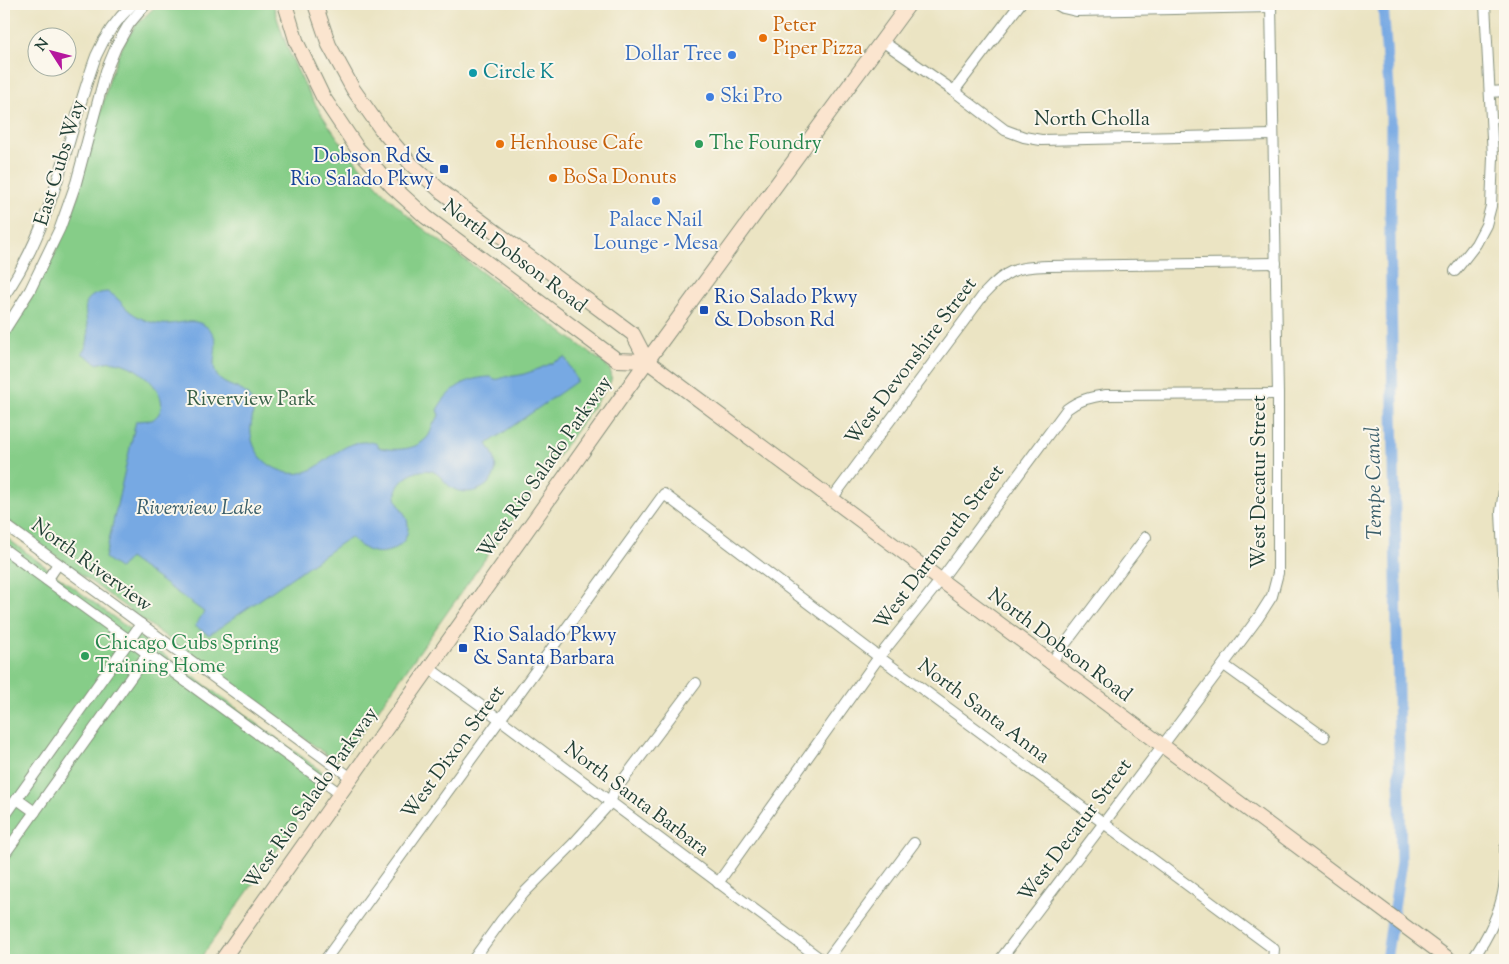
<svg xmlns="http://www.w3.org/2000/svg" width="1509" height="964" viewBox="0 0 1509 964" font-family="'Sorts Mill Goudy',serif">
<style>
.green{fill:#86cd88;stroke:#52855e}
.water{fill:#77a9e3;stroke:#4b738c}
.lines{fill:none;stroke-linecap:round;stroke-linejoin:round}
.canal{stroke:#77a9e3;stroke-width:11}
.minor-casing{stroke:#85907c;stroke-width:12}
.secondary-casing{stroke:#85907c;stroke-width:16}
.minor{stroke:#fff;stroke-width:10}
.secondary{stroke:#fbe5cf;stroke-width:14}
.food-dot{fill:#e8710a;stroke:#fbf7ec;stroke-width:2}
.shop-dot{fill:#3f7fe0;stroke:#fbf7ec;stroke-width:2}
.culture-dot{fill:#0f9aa8;stroke:#fbf7ec;stroke-width:2}
.leisure-dot{fill:#2e9e5b;stroke:#fbf7ec;stroke-width:2}
.transit-dot{fill:#1a4fb4;stroke:#fbf7ec;stroke-width:2}
.labels{text-anchor:middle;dominant-baseline:central;stroke-width:4;stroke-linejoin:round;paint-order:stroke}
.food-label{font-size:20px;fill:#c56008;stroke:#fbf7ec;text-anchor:start}
.shop-label{font-size:20px;fill:#366cbe;stroke:#fbf7ec;text-anchor:end}
.culture-label{font-size:20px;fill:#0d838f;stroke:#fbf7ec;text-anchor:start}
.street-label{font-size:20px;fill:#1f3d34;stroke:#fbf7ec}
.leisure-label{font-size:20px;fill:#27864d;stroke:#fbf7ec;text-anchor:start}
.transit-label{font-size:20px;fill:#164399;stroke:#fbf7ec;text-anchor:start}
.park-label{font-size:20px;fill:#396149;stroke:#fbf7ec}
.water-label{font-size:21px;font-style:italic;fill:#395d69;stroke:#fbf7ec}
</style>
<rect width="100%" height="100%" fill="#fbf7ec"/>
<filter id="ink" filterUnits="userSpaceOnUse"><feTurbulence type="fractalNoise" baseFrequency=".02" numOctaves="2"/><feDisplacementMap in="SourceGraphic" scale="10" xChannelSelector="R" yChannelSelector="G"/><feConvolveMatrix kernelMatrix="1 2 1 2 8 2 1 2 1" color-interpolation-filters="sRGB"/></filter>
<filter id="wash" filterUnits="userSpaceOnUse"><feTurbulence type="fractalNoise" baseFrequency=".0096" numOctaves="4" result="noise"/><feDisplacementMap in="SourceGraphic" scale="20" xChannelSelector="R" yChannelSelector="G"/><feGaussianBlur stdDeviation="1.12" result="paint"/><feColorMatrix in="noise" values="0 0 0 0 0 0 0 0 0 0 0 0 0 0 0 0 0 1.4 0 .05"/><feComposite in="paint" operator="in"/></filter>
<g filter="url(#wash)">
<rect width="100%" height="100%" fill="#ebe4c3"/>
<g class="green">
<path d="M158,4H273C298,95 348,162 417,224L605,364C611,369 613,376 610,383L348,752L337,759L327,755L4,518V340L32,296L54,255L75,206L110,77L118,56L127,38L136,25Z"/>
<polygon points="4,536 329,777 199,960 4,960"/>
</g>
<path class="water" d="M107,292C116,295 120,302 127,309C136,317 149,323 161,324C178,326 193,315 208,328C224,342 209,358 216,374C223,389 243,384 251,400C255,408 252,417 251,426C249,445 261,463 279,470C317,486 330,443 364,442C367,442 372,442 375,443C381,446 375,446 381,448C397,451 419,450 429,435C431,431 432,428 433,424C435,421 438,419 439,415L437,410C448,389 467,377 491,377C497,381 499,379 505,377C511,376 518,376 524,374C538,370 552,363 565,357L577,381L487,444C490,449 494,454 495,461C500,481 478,496 459,491C446,488 443,475 432,471C424,469 414,472 407,477C403,480 397,486 396,492C394,504 407,512 408,524C410,547 384,559 365,549C360,546 355,541 350,537L209,635L195,626L204,612L129,558L120,569L105,558L136,421L152,420C184,400 128,350 98,364L82,353C101,330 65,296 107,292Z"/>
<g class="lines">
<polyline class="canal" points="1383,4 1391,117 1390,233 1401,862 1386,960"/>
</g>
</g>
<g filter="url(#ink)">
<g class="lines">
<g class="minor-casing">
<g id="minor">
<polyline points="1056,4 1063,8 1076,11 1271,7"/>
<polyline points="882,41 954,91 1005,130 1024,137 1041,140 1273,135"/>
<polyline points="954,91 1020,4"/>
<polyline points="1490,92 1505,91"/>
<polyline points="1455,271 1476,244 1486,225 1491,206 1493,157 1485,4"/>
<path d="M4,296C54,225 67,136 96,56C105,35 117,19 133,4"/>
<polyline points="4,331 30,290 60,228 76,183 106,71 116,47 129,24 146,4"/>
<polyline points="1505,483 1501,512 1505,596"/>
<path d="M831,500L984,294C1006,270 1015,267 1048,266L1276,263"/>
<polyline points="4,524 350,777"/>
<polyline points="4,549 339,793"/>
<polyline points="47,580 58,564"/>
<polyline points="1050,664 1146,537"/>
<polyline points="1224,665 1324,737"/>
<polyline points="429,668 501,720 822,960"/>
<polyline points="17,799 35,812"/>
<polyline points="4,817 141,624"/>
<polyline points="4,855 159,638"/>
<path d="M718,883L879,657L940,581L1067,409C1079,400 1090,397 1106,395L1278,394"/>
<polyline points="325,960 664,494 879,657 1274,949 1273,960"/>
<polyline points="473,960 501,921 524,893 574,843 610,803 614,792 696,683"/>
<polyline points="827,960 914,843"/>
<path d="M1000,960C1086,846 1173,733 1258,618L1272,596L1278,573V394L1271,4"/>
<path d="M1472,960C1486,940 1500,913 1504,888C1506,875 1505,861 1505,848"/>
</g>
</g>
<g class="secondary-casing">
<g id="secondary">
<polyline points="285,4 297,43 323,97 357,148 392,186 426,217 617,360 647,361"/>
<polyline points="315,4 329,45 353,89 381,129 411,164 442,192 633,334 647,361 1450,960"/>
<polyline points="222,960 647,361 909,4"/>
</g>
</g>
<use href="#minor" class="minor"/>
<use href="#secondary" class="secondary"/>
</g>
</g>
<g class="food-dot">
<circle cx="763" cy="38" r="5"/>
<circle cx="500" cy="144" r="5"/>
<circle cx="553" cy="178" r="5"/>
</g>
<g class="shop-dot">
<circle cx="732" cy="55" r="5"/>
<circle cx="710" cy="97" r="5"/>
<circle cx="656" cy="201" r="5"/>
</g>
<circle class="culture-dot" cx="473" cy="73" r="5"/>
<g class="leisure-dot">
<circle cx="699" cy="144" r="5"/>
<circle cx="85" cy="656" r="5"/>
</g>
<g class="transit-dot">
<rect x="439" y="164" width="10" height="10" rx="2.5"/>
<rect x="699" y="305" width="10" height="10" rx="2.5"/>
<rect x="458" y="643" width="10" height="10" rx="2.5"/>
</g>
<g class="labels">
<g class="food-label">
<text x="773" y="26">Peter<tspan x="773" dy="23">Piper Pizza</tspan></text>
<text x="510" y="144">Henhouse Cafe</text>
<text x="563" y="178">BoSa Donuts</text>
</g>
<g class="shop-label">
<text x="722" y="55">Dollar Tree</text>
<text x="720" y="97" text-anchor="start">Ski Pro</text>
<text x="656" y="221" text-anchor="middle">Palace Nail<tspan x="656" dy="23">Lounge - Mesa</tspan></text>
</g>
<g class="culture-label">
<text x="483" y="73">Circle K</text>
</g>
<g class="street-label">
<text x="1092" y="120">North Cholla</text>
<text transform="translate(61 163) rotate(-73)">East Cubs Way</text>
<text transform="translate(514 257) rotate(37)">North Dobson Road</text>
<text transform="translate(912 362) rotate(-53)">West Devonshire Street</text>
<text transform="translate(546 468) rotate(-55)">West Rio Salado Parkway</text>
<text transform="translate(1260 482) rotate(-90)">West Decatur Street</text>
<text transform="translate(940 548) rotate(-53)">West Dartmouth Street</text>
<text transform="translate(91 566) rotate(36)">North Riverview</text>
<text transform="translate(1059 646) rotate(37)">North Dobson Road</text>
<text transform="translate(983 712) rotate(37)">North Santa Anna</text>
<text transform="translate(454 753) rotate(-54)">West Dixon Street</text>
<text transform="translate(312 799) rotate(-55)">West Rio Salado Parkway</text>
<text transform="translate(636 800) rotate(37)">North Santa Barbara</text>
<text transform="translate(1076 831) rotate(-53)">West Decatur Street</text>
</g>
<g class="leisure-label">
<text x="709" y="144">The Foundry</text>
<text x="95" y="644">Chicago Cubs Spring<tspan x="95" dy="23">Training Home</tspan></text>
</g>
<g class="transit-label">
<text x="434" y="157" text-anchor="end">Dobson Rd &amp;<tspan x="434" dy="23">Rio Salado Pkwy</tspan></text>
<text x="714" y="298">Rio Salado Pkwy<tspan x="714" dy="23">&amp; Dobson Rd</tspan></text>
<text x="473" y="636">Rio Salado Pkwy<tspan x="473" dy="23">&amp; Santa Barbara</tspan></text>
</g>
<g class="park-label">
<text x="251" y="400">Riverview Park</text>
</g>
<g class="water-label">
<text transform="translate(1375 483) rotate(-91)">Tempe Canal</text>
<text x="199" y="509">Riverview Lake</text>
</g>
</g>
<rect width="1509" height="964" fill="none" stroke="#fbf7ec" stroke-width="20"/>
<g transform="translate(52 52) rotate(306)"><circle r="24" fill="#fbf7ec" stroke="#a3ada2"/>
<path d="M0-4L9 19L0 12L-9 19Z" fill="#b5179e"/>
<text y="-8" font-size="14" font-weight="bold" text-anchor="middle" fill="#1f3d34">N</text>
</g>
</svg>
